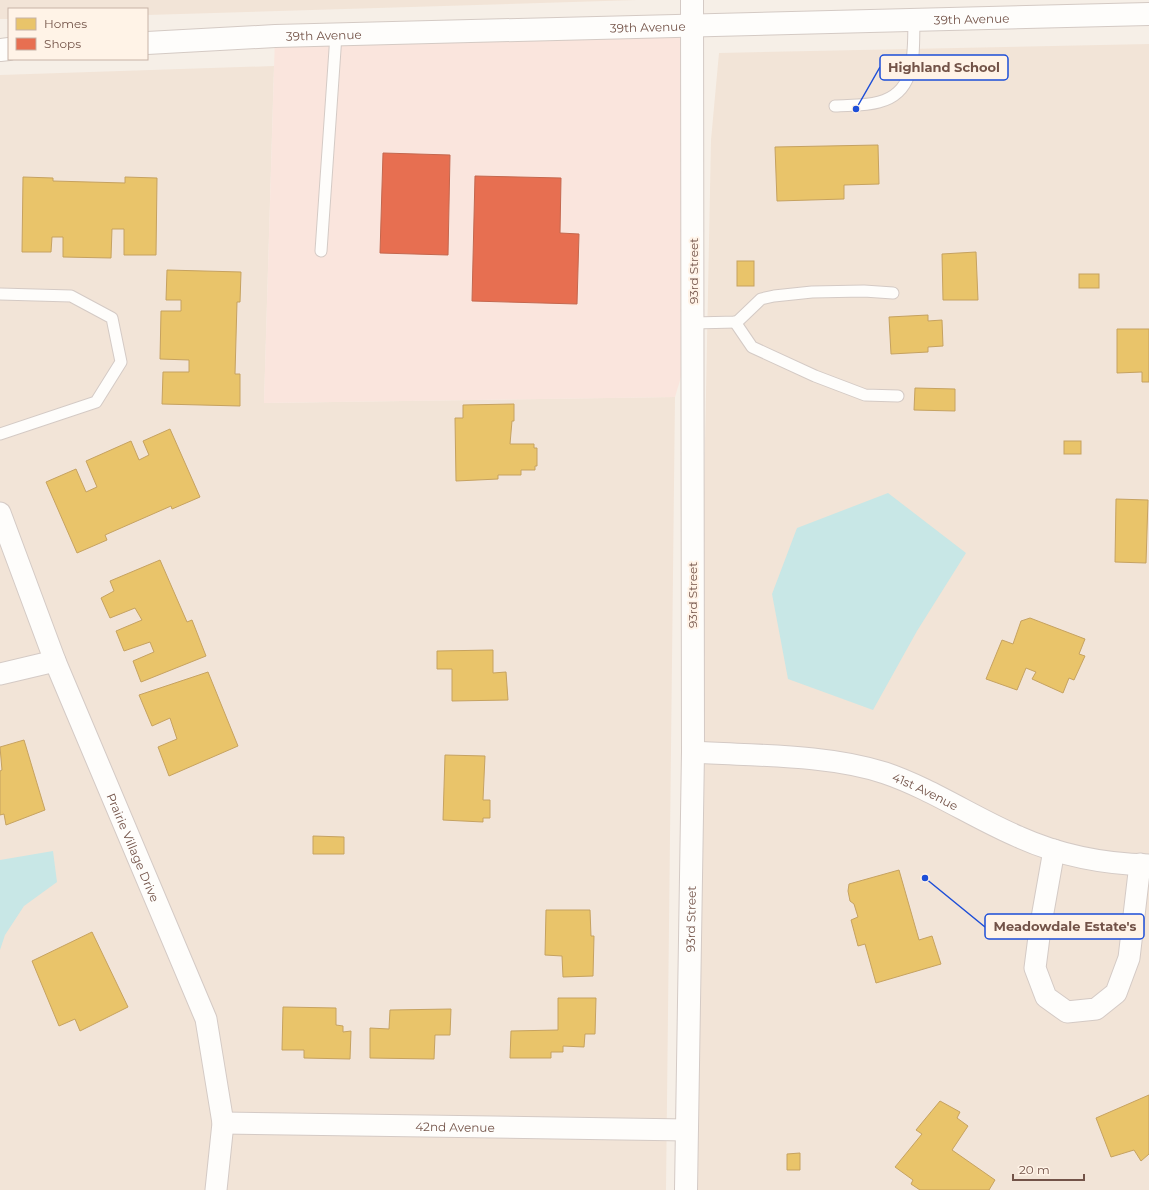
<svg xmlns="http://www.w3.org/2000/svg" width="1149" height="1190" viewBox="0 0 1149 1190" font-family="Montserrat,sans-serif">
<style>
.residential{fill:#f2e4d7}
.commercial{fill:#fae5dd}
.water{fill:#c8e7e6}
.homes{fill:#e9c46a;stroke:#c6a260}
.shops{fill:#e76f51;stroke:#c4674e}
.lines{fill:none;stroke-linecap:round;stroke-linejoin:round}
.service-casing{stroke:#d4cac5;stroke-width:13}
.minor-casing{stroke:#d4cac5;stroke-width:23}
.tertiary-casing{stroke:#d4cac5;stroke-width:24}
.secondary-casing{stroke:#d4cac4;stroke-width:24}
.service{stroke:#fefdfb;stroke-width:11}
.minor{stroke:#fefdfb;stroke-width:21}
.tertiary{stroke:#fefdfb;stroke-width:22}
.secondary{stroke:#fefdfb;stroke-width:22}
.labels{text-anchor:middle;dominant-baseline:central;stroke-width:4;stroke-linejoin:round;paint-order:stroke}
.street-label{font-size:12px;fill:#735348;stroke:#fff3e7}
.leader{fill:none;stroke:#1d4ed8;stroke-width:1.5}
.callout-dot{fill:#1d4ed8;stroke:#fff3e7;stroke-width:1.5}
.callout{fill:#fff3e7;stroke:#1d4ed8;stroke-width:1.5}
.callout-label{font-size:13px;text-anchor:middle;font-weight:bold;fill:#735348}
</style>
<rect width="100%" height="100%" fill="#f6efe7"/>
<g class="residential">
<polygon points="0,0 637,0 147,15 147,9 9,9 9,19 0,19"/>
<polygon points="1149,44 1149,1190 697,1190 704,495 711,140 719,53"/>
<polygon points="274,66 264,403 675,397 666,1190 0,1190 0,75"/>
</g>
<polygon class="commercial" points="691,25 693,337 675,397 264,403 275,36"/>
<g class="water">
<polygon points="888,493 966,553 917,631 873,710 788,679 772,594 797,528"/>
<polygon points="53,851 57,882 24,906 5,935 0,950 0,860"/>
</g>
<g class="homes">
<polygon points="878,145 879,184 844,185 844,199 777,201 775,147"/>
<polygon points="23,177 53,178 53,181 125,183 125,177 157,178 156,255 124,255 124,229 112,229 111,258 63,257 63,237 52,237 51,252 22,252"/>
<polygon points="976,252 978,300 943,300 942,254"/>
<rect x="737" y="261" width="17" height="25"/>
<polygon points="167,270 241,272 240,302 237,302 235,374 240,374 240,406 162,404 163,372 189,372 189,360 160,359 161,311 181,311 181,300 166,300"/>
<rect x="1079" y="274" width="20" height="14"/>
<polygon points="928,315 928,321 942,320 943,346 928,347 928,352 891,354 889,317"/>
<polygon points="1117,329 1149,329 1149,382 1142,382 1142,372 1117,373"/>
<polygon points="915,388 955,389 955,411 914,410"/>
<polygon points="514,404 514,421 512,421 510,444 534,444 534,448 537,448 537,466 535,466 535,470 521,470 521,475 498,475 498,479 456,481 455,418 463,418 463,405"/>
<polygon points="170,429 200,497 172,509 171,506 105,535 107,540 77,553 46,482 76,469 86,492 97,487 86,461 131,441 139,460 149,455 143,441"/>
<rect x="1064" y="441" width="17" height="13"/>
<polygon points="1116,499 1148,500 1146,563 1115,562"/>
<polygon points="160,560 187,622 192,620 206,656 141,682 133,661 154,652 150,642 124,651 116,631 142,620 135,608 110,618 101,598 114,591 110,581"/>
<polygon points="1030,618 1085,639 1079,654 1085,656 1074,680 1069,678 1063,693 1032,679 1036,672 1026,668 1017,690 986,679 1002,640 1013,644 1021,621"/>
<polygon points="493,650 493,673 506,672 508,700 452,701 452,669 437,669 437,651"/>
<polygon points="208,672 238,746 169,776 158,747 177,739 170,718 152,726 139,695"/>
<polygon points="24,740 45,810 6,825 4,814 0,815 0,771 2,770 0,747"/>
<polygon points="445,755 485,756 483,800 490,800 490,818 483,818 483,822 443,820"/>
<polygon points="313,836 344,837 344,854 313,854"/>
<polygon points="899,870 919,940 932,936 941,964 876,983 865,944 858,946 851,920 858,917 854,904 850,901 848,891 849,884"/>
<polygon points="546,910 590,910 591,936 594,936 593,976 563,977 562,956 545,955"/>
<polygon points="92,932 128,1007 80,1031 75,1019 59,1026 32,961"/>
<polygon points="558,998 596,998 595,1034 585,1034 584,1047 563,1046 563,1052 551,1052 551,1058 510,1058 511,1031 558,1030"/>
<polygon points="283,1007 336,1008 336,1025 343,1026 343,1032 351,1031 350,1059 304,1058 304,1050 282,1050"/>
<polygon points="451,1009 450,1035 435,1035 434,1059 370,1058 370,1028 389,1029 390,1010"/>
<polygon points="1149,1095 1149,1154 1141,1161 1134,1150 1111,1157 1096,1118"/>
<polygon points="940,1101 960,1112 957,1118 968,1126 952,1150 995,1180 989,1190 920,1190 911,1184 913,1180 895,1167 922,1134 916,1130"/>
<polygon points="800,1153 800,1170 787,1170 787,1154"/>
</g>
<g class="shops">
<polygon points="383,153 450,155 448,255 380,253"/>
<polygon points="475,176 561,178 560,233 579,234 577,304 472,301"/>
</g>
<g class="lines">
<g class="service-casing">
<g id="service">
<path d="M835,106C849,105 865,106 879,102C918,92 913,51 914,19"/>
<polyline points="321,251 336,35"/>
<polyline points="0,294 71,296 112,318 121,362 96,402 0,434"/>
<polyline points="735,322 752,347 815,376 865,395 898,396"/>
<polyline points="693,323 737,322 761,299 774,296 812,292 864,291 893,293"/>
</g>
</g>
<g class="minor-casing">
<g id="minor">
<path id="s1" d="M0,513L55,661L206,1019L223,1123L216,1190"/>
<polyline points="0,674 55,661"/>
<path id="s2" d="M693,752C754,756 827,754 885,773C932,789 974,818 1019,837C1059,855 1106,864 1149,865"/>
<polyline points="1054,850 1040,929 1035,968 1046,997 1067,1012 1096,1009 1116,993 1129,958 1140,864"/>
<path id="s3" d="M223,1123L687,1130"/>
</g>
</g>
<g class="tertiary-casing">
<g id="tertiary">
<path id="s4" d="M686,1190L693,752L692,0"/>
</g>
</g>
<g class="secondary-casing">
<g id="secondary">
<path id="s5" d="M147,43L275,36L1149,14"/>
<polyline points="0,50 9,49"/>
</g>
</g>
<use href="#service" class="service"/>
<use href="#minor" class="minor"/>
<use href="#tertiary" class="tertiary"/>
<use href="#secondary" class="secondary"/>
</g>
<g class="labels">
<g class="street-label">
<text stroke="none"><textPath href="#s5" startOffset="825">39th Avenue</textPath></text>
<text stroke="none"><textPath href="#s5" startOffset="501">39th Avenue</textPath></text>
<text stroke="none"><textPath href="#s5" startOffset="177">39th Avenue</textPath></text>
<text transform="translate(693 271) rotate(-90)">93rd Street</text>
<text transform="translate(692 595) rotate(-90)">93rd Street</text>
<text stroke="none"><textPath href="#s2" startOffset="238">41st Avenue</textPath></text>
<text stroke="none"><textPath href="#s1" startOffset="360">Prairie Village Drive</textPath></text>
<text stroke="none"><textPath href="#s4" startOffset="271">93rd Street</textPath></text>
<text stroke="none"><textPath href="#s3" startOffset="232">42nd Avenue</textPath></text>
</g>
</g>
<path class="leader" d="M856 109L880 67M925 878L985 927"/>
<g class="callout-dot">
<circle cx="856" cy="109" r="4"/>
<circle cx="925" cy="878" r="4"/>
</g>
<g class="callout">
<rect x="880" y="55" width="128" height="25" rx="4"/>
<rect x="985" y="914" width="159" height="25" rx="4"/>
</g>
<g class="callout-label">
<text x="944" y="72">Highland School</text>
<text x="1065" y="931">Meadowdale Estate's</text>
</g>
<rect x="8" y="8" width="140" height="52" fill="#fff3e7" stroke="#c7b3a7"/>
<rect x="16" y="18" width="20" height="12" fill="#e9c46a" stroke="#c7b3a7"/>
<text x="44" y="28" font-size="12" fill="#735348">Homes</text>
<rect x="16" y="38" width="20" height="12" fill="#e76f51" stroke="#c7b3a7"/>
<text x="44" y="48" font-size="12" fill="#735348">Shops</text>
<path d="M1013 1174v6h71v-6" fill="none" stroke="#735348" stroke-width="2"/>
<text x="1019" y="1174" font-size="12" fill="#735348" stroke="#fff3e7" stroke-width="3" paint-order="stroke">20 m</text>
</svg>
